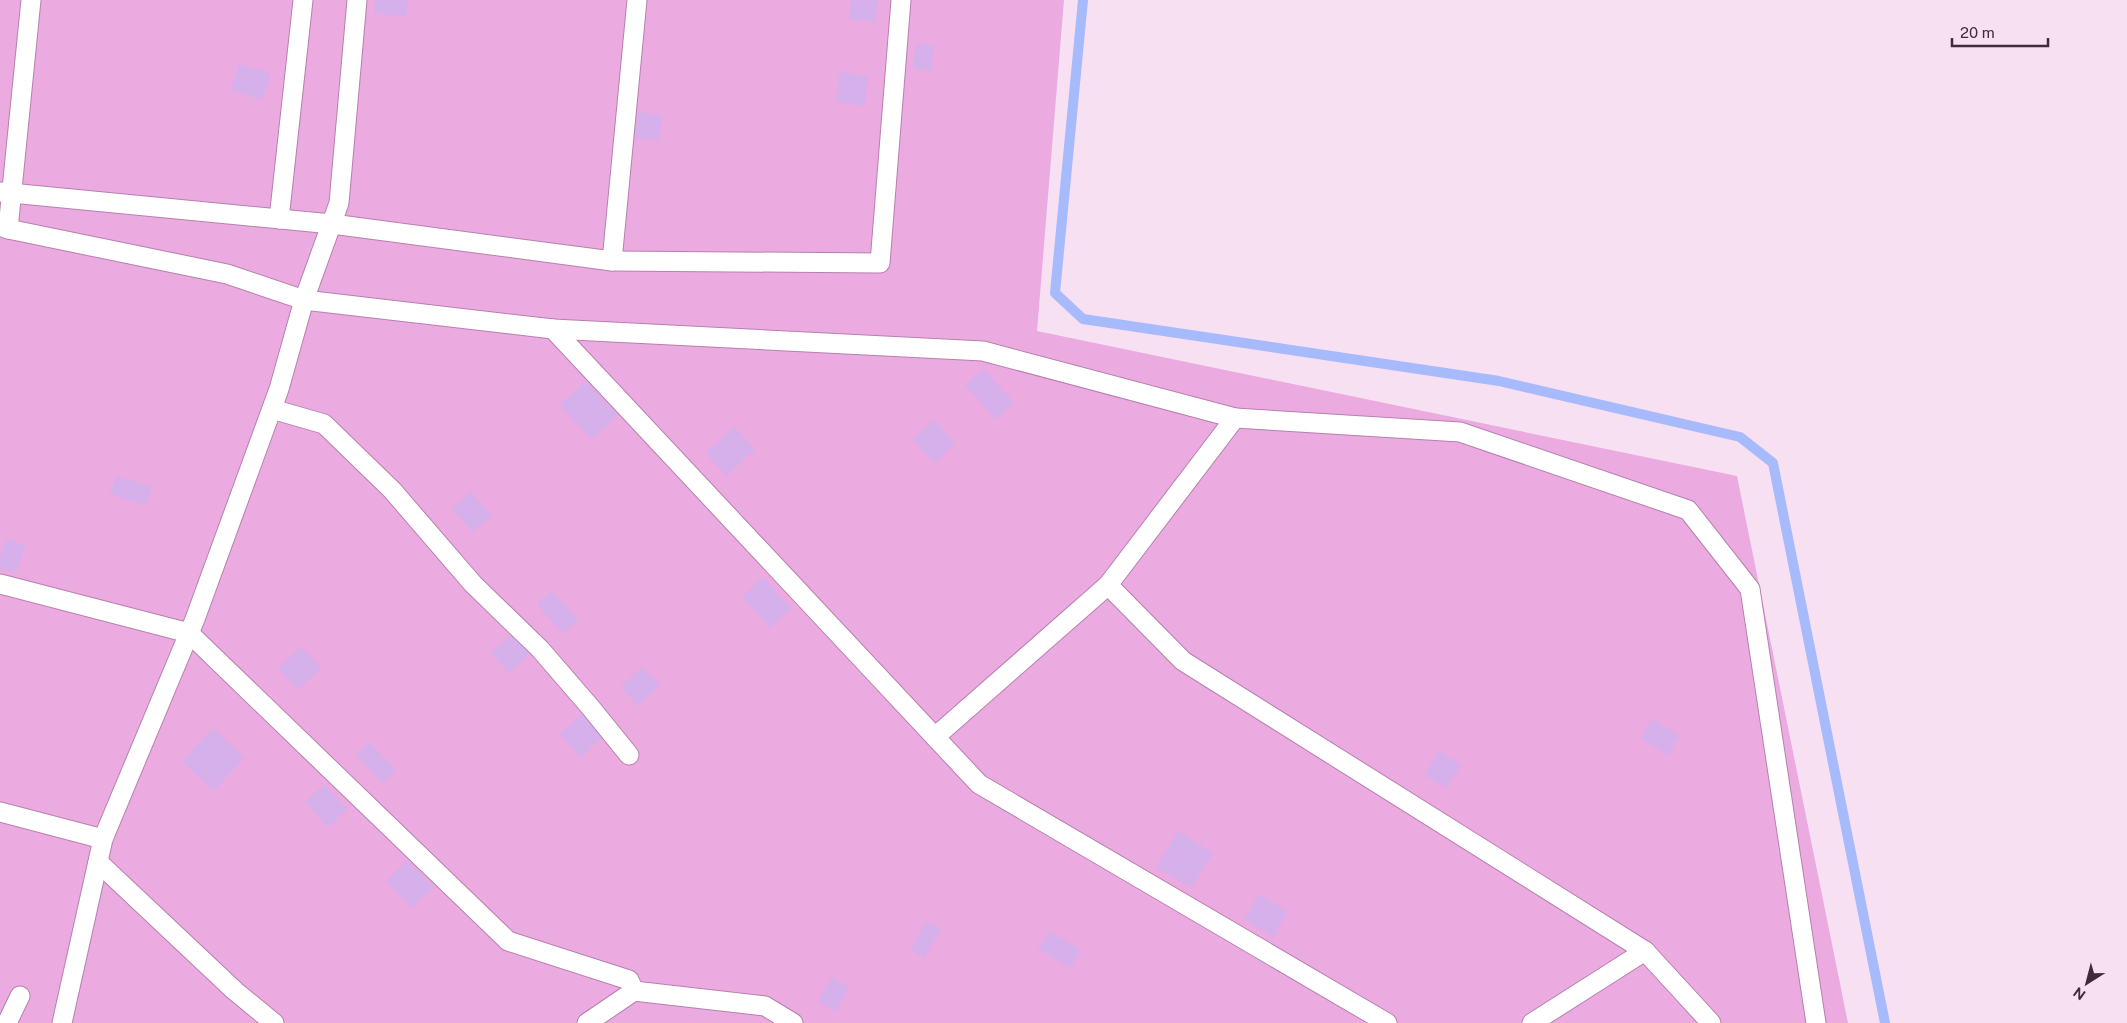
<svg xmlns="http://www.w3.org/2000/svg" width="2127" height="1023" viewBox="0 0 2127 1023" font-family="'Public Sans',sans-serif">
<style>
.green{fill:#ebaae0}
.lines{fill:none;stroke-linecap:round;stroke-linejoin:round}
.stream{stroke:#a7bafc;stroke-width:10}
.building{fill:#d5b0eb}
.lane-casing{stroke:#b780ae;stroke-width:21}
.lane{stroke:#fff;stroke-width:19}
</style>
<rect width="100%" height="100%" fill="#f8e0f3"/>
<polygon class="green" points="0,0 1064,0 1037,331 1737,476 1848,1023 0,1023"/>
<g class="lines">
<polyline class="stream" points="1083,0 1055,293 1083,319 1499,381 1740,437 1773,463 1885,1023"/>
</g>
<g class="building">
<polygon points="375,0 408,0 406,17 374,13"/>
<polygon points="851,0 878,0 875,22 849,19"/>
<polygon points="916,43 934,46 931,71 913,69"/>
<polygon points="239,64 270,73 262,100 231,90"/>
<polygon points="840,72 868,76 864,106 836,102"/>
<polygon points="638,112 662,115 659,141 635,138"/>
<polygon points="983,369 1014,403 996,419 965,385"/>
<polygon points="586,381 618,415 592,439 560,405"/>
<polygon points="934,420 955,443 934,463 913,439"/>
<polygon points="734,427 755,449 726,476 706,453"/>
<polygon points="116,476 152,487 146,505 110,494"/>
<polygon points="470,492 492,515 473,532 452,509"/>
<polygon points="6,539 25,545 16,573 0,569 0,557"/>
<polygon points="763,577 791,608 770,628 742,597"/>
<polygon points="552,591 578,620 564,634 537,604"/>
<polygon points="512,634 530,654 509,673 491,653"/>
<polygon points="301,647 321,668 298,689 278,668"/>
<polygon points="642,667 660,686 638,706 621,687"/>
<polygon points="582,714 603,736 581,757 559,734"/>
<polygon points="1652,719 1680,736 1668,755 1641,738"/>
<polygon points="213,728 244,758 213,791 182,761"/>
<polygon points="369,742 396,770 382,783 356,755"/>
<polygon points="1439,751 1461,765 1446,788 1424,775"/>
<polygon points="325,784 347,809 328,827 305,802"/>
<polygon points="1178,831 1213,853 1191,888 1156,867"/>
<polygon points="408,860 434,888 411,908 386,881"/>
<polygon points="1259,894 1288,912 1273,937 1244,919"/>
<polygon points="927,921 941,929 924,958 910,949"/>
<polygon points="1049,931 1081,950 1070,968 1038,949"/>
<polygon points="832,977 849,988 835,1011 818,1001"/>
</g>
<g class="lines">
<g class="lane-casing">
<g id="lane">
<polyline points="0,192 332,224 612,261 637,0"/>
<polyline points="279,219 303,0"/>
<polyline points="0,226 8,229 227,274 304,300 553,329 979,784 1387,1023"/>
<polyline points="8,229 31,0"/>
<polyline points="612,261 880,263 901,0"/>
<polyline points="553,329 983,351 1235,418 1108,585"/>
<polyline points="272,409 324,424 392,490 473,584 540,649 591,708 629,755"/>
<polyline points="1235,418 1460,432 1688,510 1750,589 1816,1023"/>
<polyline points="0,584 189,633 508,941 629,980 634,991"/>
<polyline points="935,737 1108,585 1183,661 1645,951"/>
<polyline points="0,812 103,839"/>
<polyline points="98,862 235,991 274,1023"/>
<polyline points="7,1023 20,996"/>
<polyline points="62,1023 103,839 195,619 279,389 304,300 339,203 357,0"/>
<polyline points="587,1023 634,991 765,1006 793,1023"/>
<polyline points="1532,1023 1645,951 1711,1023"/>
</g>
</g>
<use href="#lane" class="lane"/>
</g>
<g transform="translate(2087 983) rotate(216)" stroke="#f8e0f3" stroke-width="4" paint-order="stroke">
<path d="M0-4L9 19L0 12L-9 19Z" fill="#402a3d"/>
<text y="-8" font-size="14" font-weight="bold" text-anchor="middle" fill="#402a3d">N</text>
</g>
<path d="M1952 38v8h96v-8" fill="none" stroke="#402a3d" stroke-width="2.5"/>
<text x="1960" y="38" font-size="15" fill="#402a3d" stroke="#f8e0f3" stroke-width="4" paint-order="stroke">20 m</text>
</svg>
